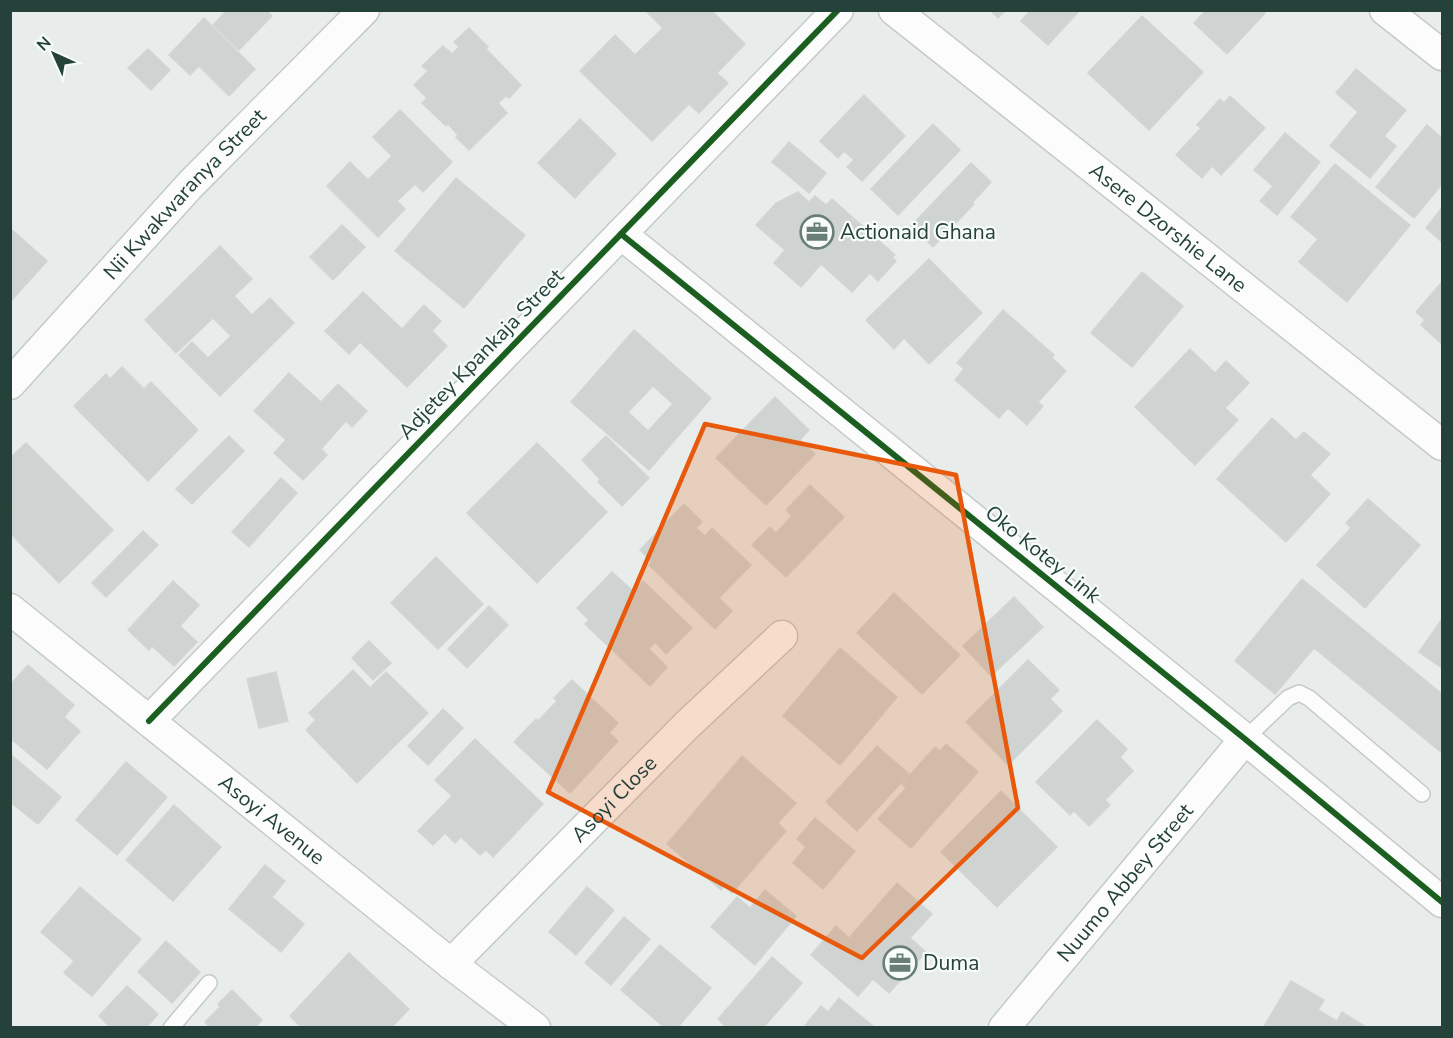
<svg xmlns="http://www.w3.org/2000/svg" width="1453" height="1038" viewBox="0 0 1453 1038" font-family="'Nunito Sans',sans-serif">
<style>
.building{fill:#cfd4d2;stroke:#d1d6d4;stroke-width:1.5;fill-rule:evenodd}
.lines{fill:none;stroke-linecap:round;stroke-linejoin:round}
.lane-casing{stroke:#c5cac8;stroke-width:18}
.street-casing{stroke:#c5cac8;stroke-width:33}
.lane{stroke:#fcfcfc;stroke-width:15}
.street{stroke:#fcfcfc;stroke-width:30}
.cycleway-casing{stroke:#f7fbf9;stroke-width:10}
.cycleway{stroke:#1b5e20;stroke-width:6}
.marked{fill:#e8590c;fill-opacity:0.2;stroke:#e8590c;stroke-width:4.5;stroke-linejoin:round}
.labels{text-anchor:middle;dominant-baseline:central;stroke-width:4.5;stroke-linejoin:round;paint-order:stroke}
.street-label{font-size:21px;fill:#24423a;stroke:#f7fbf9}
.poi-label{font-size:21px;fill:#24423a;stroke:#f7fbf9;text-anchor:start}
</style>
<rect width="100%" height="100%" fill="#e8edeb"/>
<g class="building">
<polygon points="227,10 266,10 272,16 239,50 213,25"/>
<polygon points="648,10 711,10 745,44 717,73 728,83 699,113 689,104 652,141 580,71 615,35 635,55 663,28 647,12"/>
<polygon points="990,10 1006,10 998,18"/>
<polygon points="1031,10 1080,10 1048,45 1021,21"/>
<polygon points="1206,10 1263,10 1265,13 1227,54 1194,23"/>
<polygon points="1142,16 1203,72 1149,130 1088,73"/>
<polygon points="204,18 255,69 229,96 199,66 190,75 169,55"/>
<polygon points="469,28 488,47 486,49 521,85 509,98 506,96 498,103 507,113 469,150 456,137 458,135 448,124 446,126 422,103 427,98 414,85 428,71 422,66 443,46 452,54 459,47 454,42"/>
<polygon points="148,49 170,70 151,90 128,68"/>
<polygon points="1356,69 1406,110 1384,136 1396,146 1370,178 1330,146 1358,112 1336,93"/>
<polygon points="864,95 905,136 862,181 847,167 854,160 844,151 838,158 820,141"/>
<polygon points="1230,96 1265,128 1221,175 1212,166 1202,178 1176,155 1201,128 1197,125 1220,99 1224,103"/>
<polygon points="400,110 452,162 423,192 415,184 397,201 405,209 378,237 327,186 350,162 368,180 392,156 373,137"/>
<polygon points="580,119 616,154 575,198 538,163"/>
<polygon points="933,124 960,150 898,215 871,189"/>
<polygon points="1427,125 1442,138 1442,184 1414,218 1376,187"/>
<polygon points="1285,133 1320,162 1277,215 1260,201 1273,186 1254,170"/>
<polygon points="789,142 826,173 809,193 772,162"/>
<polygon points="971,163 991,182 972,203 974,204 933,247 911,226"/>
<polygon points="1335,164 1410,225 1347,302 1299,262 1318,239 1291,217"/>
<polygon points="456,178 525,235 464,308 395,251"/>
<polygon points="798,192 809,202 815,196 826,205 832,199 895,255 892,257 896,261 878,281 870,273 852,292 821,264 801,287 774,263 785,250 756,225 776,203"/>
<polygon points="1442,208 1442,242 1426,228"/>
<polygon points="342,225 365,247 333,280 310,257"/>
<polygon points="10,228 47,261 10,302"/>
<polygon points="220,246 252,279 234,296 252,315 270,298 294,323 220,396 179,355 192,342 208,358 231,336 213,318 176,353 145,320"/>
<polygon points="929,259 982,313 929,364 904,338 894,349 866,320"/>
<polygon points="1142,272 1183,306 1132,367 1091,333"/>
<polygon points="1442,282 1442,344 1421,325 1425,320 1416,312"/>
<polygon points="363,292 402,329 424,305 441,321 432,331 447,346 407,387 360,342 349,354 325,331"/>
<polygon points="1003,310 1054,355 1052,358 1066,371 1038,402 1043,406 1027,425 1008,408 999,418 955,380 964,369 957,363"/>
<path d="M634,330L711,398L649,470L571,402ZM653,386L673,404L648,431L628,412Z"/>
<polygon points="1190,349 1215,373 1226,361 1249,383 1225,408 1238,420 1195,465 1135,407"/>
<polygon points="122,367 144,389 151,382 198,430 148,481 74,406 106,374 110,379"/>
<polygon points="289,373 321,402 338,384 367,411 352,427 346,421 321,449 327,455 303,480 274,453 286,440 254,411"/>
<polygon points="775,397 809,430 800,440 815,454 766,505 716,458"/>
<polygon points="1272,418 1296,440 1304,432 1330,454 1310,475 1330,494 1286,542 1217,479"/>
<polygon points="229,436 244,451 192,504 176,489"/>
<polygon points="606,436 649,478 622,506 598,482 600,479 582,460"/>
<polygon points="26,443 113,530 59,583 10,533 10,513 12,511 10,510 10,458"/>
<polygon points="537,443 607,512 537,583 467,513"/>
<polygon points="281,478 297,493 249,547 232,532"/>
<polygon points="810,485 844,517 786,577 752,545 770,527 776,533 792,516 786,510"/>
<polygon points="1368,499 1420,545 1365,608 1317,565 1351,528 1346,523"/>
<polygon points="684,504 702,522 696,528 705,536 712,528 751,565 719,598 732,611 715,629 649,565 652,562 640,550"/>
<polygon points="143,531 158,545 106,597 92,583"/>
<polygon points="436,557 483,604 438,649 391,603"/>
<polygon points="612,572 633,591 643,581 692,628 666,654 655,642 649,649 667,667 650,686 585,624 589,620 577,608"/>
<polygon points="1302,579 1442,694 1442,753 1314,648 1275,694 1235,661"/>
<polygon points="173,581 199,605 180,626 197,642 174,666 152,646 149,650 128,630"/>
<polygon points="894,593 960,655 922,694 857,633"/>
<polygon points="1014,597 1043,627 991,676 963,646"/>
<polygon points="489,606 508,625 467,668 448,649"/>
<polygon points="1442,619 1442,668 1419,652"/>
<polygon points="369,641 391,663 373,680 352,658"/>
<polygon points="840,648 897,697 840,765 783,716"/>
<polygon points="1028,660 1059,690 1050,699 1062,711 1008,765 966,722"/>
<polygon points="28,665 74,705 64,717 80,731 47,769 10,738 10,685"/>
<polygon points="353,670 370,688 386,672 428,713 357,783 306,730 316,720 309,713"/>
<polygon points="276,672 288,721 259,728 247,679"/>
<polygon points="572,680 618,723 609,733 618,741 570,793 514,742 536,719 538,721 557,701 554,698"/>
<polygon points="443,709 463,728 428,765 408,746"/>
<polygon points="1097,720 1127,749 1120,757 1133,771 1105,800 1110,805 1089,826 1074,811 1070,815 1036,782"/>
<polygon points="475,739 543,804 493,857 486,850 480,855 461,837 455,843 445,833 433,845 418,831 452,796 435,780"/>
<polygon points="946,744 978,772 911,848 878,819 906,788 902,784 935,747 940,751"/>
<polygon points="877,746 909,774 857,831 826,802"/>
<polygon points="10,754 61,797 38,824 10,802"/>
<polygon points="742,756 796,803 778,823 786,831 732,893 724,886 721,890 667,844"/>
<polygon points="126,762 167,797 117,855 76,820"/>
<polygon points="1001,791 1057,847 997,907 941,852"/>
<polygon points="174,805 221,847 173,901 126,860"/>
<polygon points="815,818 855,851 823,889 793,863 806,847 797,839"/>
<polygon points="265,865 285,881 272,897 304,924 281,952 229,909"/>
<polygon points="897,883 932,914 910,938 926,952 889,993 873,979 858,996 811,955 836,926 849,938"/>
<polygon points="80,887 141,939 92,996 64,973 74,961 41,932"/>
<polygon points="587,887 614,910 576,955 549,932"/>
<polygon points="765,890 796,916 755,965 711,927 737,897 750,908"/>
<polygon points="624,917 650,939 611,985 585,963"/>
<polygon points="166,941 200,972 172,1003 138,972"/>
<polygon points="660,945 711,988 677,1028 665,1028 621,990"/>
<polygon points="349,953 409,1009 391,1028 302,1028 290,1016"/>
<polygon points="772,957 802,983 763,1028 727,1028 718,1019"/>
<polygon points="1291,981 1324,1000 1318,1010 1337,1021 1342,1012 1368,1028 1263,1028"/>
<polygon points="127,986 158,1014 146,1028 111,1028 99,1016"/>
<polygon points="232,990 262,1020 255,1028 210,1028 205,1022 220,1007 218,1004"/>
<polygon points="839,998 873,1026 871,1028 803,1028 821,1006 828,1012"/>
</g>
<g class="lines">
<g class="lane-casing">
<g id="lane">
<polyline points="1245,739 1288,698 1299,693 1309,698 1422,794"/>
<polyline points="171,1028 209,983"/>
</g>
</g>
<g class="street-casing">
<g id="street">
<path id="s1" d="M894,10L1442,445"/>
<polyline points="1385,10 1442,55"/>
<polyline points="621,234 1245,739 1442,902"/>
<path id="s2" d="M10,384L191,184L364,10"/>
<path id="s3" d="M10,609L451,964L535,1028"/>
<polyline points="149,721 838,10"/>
<path id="s4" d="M451,964L687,725L782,636"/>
<path id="s5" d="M1004,1028L1245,739"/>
</g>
</g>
<use href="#lane" class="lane"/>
<use href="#street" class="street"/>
<g class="cycleway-casing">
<g id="cycleway">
<polyline points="621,234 1245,739 1442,902"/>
<polyline points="149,721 838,10"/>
</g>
</g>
<use href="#cycleway" class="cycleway"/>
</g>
<path class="marked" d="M705,424L956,475L1018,808L862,958L548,792Z"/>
<defs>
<g id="office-ring" transform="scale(1.725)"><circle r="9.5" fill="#f7fbf9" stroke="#697e78" stroke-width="1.5"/><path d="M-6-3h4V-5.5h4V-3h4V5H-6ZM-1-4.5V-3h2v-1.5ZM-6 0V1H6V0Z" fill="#697e78"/></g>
</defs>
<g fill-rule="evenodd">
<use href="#office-ring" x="817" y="232"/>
<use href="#office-ring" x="900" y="963"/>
</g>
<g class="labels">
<g class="street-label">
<text stroke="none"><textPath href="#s2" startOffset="258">Nii Kwakwaranya Street</textPath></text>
<text stroke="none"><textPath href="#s1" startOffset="350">Asere Dzorshie Lane</textPath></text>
<text transform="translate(481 354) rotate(-46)">Adjetey Kpankaja Street</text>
<text transform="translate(1043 554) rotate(39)">Oko Kotey Link</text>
<text stroke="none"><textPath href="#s4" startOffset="232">Asoyi Close</textPath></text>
<text stroke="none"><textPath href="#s3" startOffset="336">Asoyi Avenue</textPath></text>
<text stroke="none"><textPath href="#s5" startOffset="189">Nuumo Abbey Street</textPath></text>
</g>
<g class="poi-label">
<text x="840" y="232">Actionaid Ghana</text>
<text x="923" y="963">Duma</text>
</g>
</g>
<rect width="1453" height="1038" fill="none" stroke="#24423a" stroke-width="24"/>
<g transform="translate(54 54) rotate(315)" stroke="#f7fbf9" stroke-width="4.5" paint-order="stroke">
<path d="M0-4.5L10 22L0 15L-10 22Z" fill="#24423a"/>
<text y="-9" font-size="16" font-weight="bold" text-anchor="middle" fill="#24423a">N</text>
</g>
</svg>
